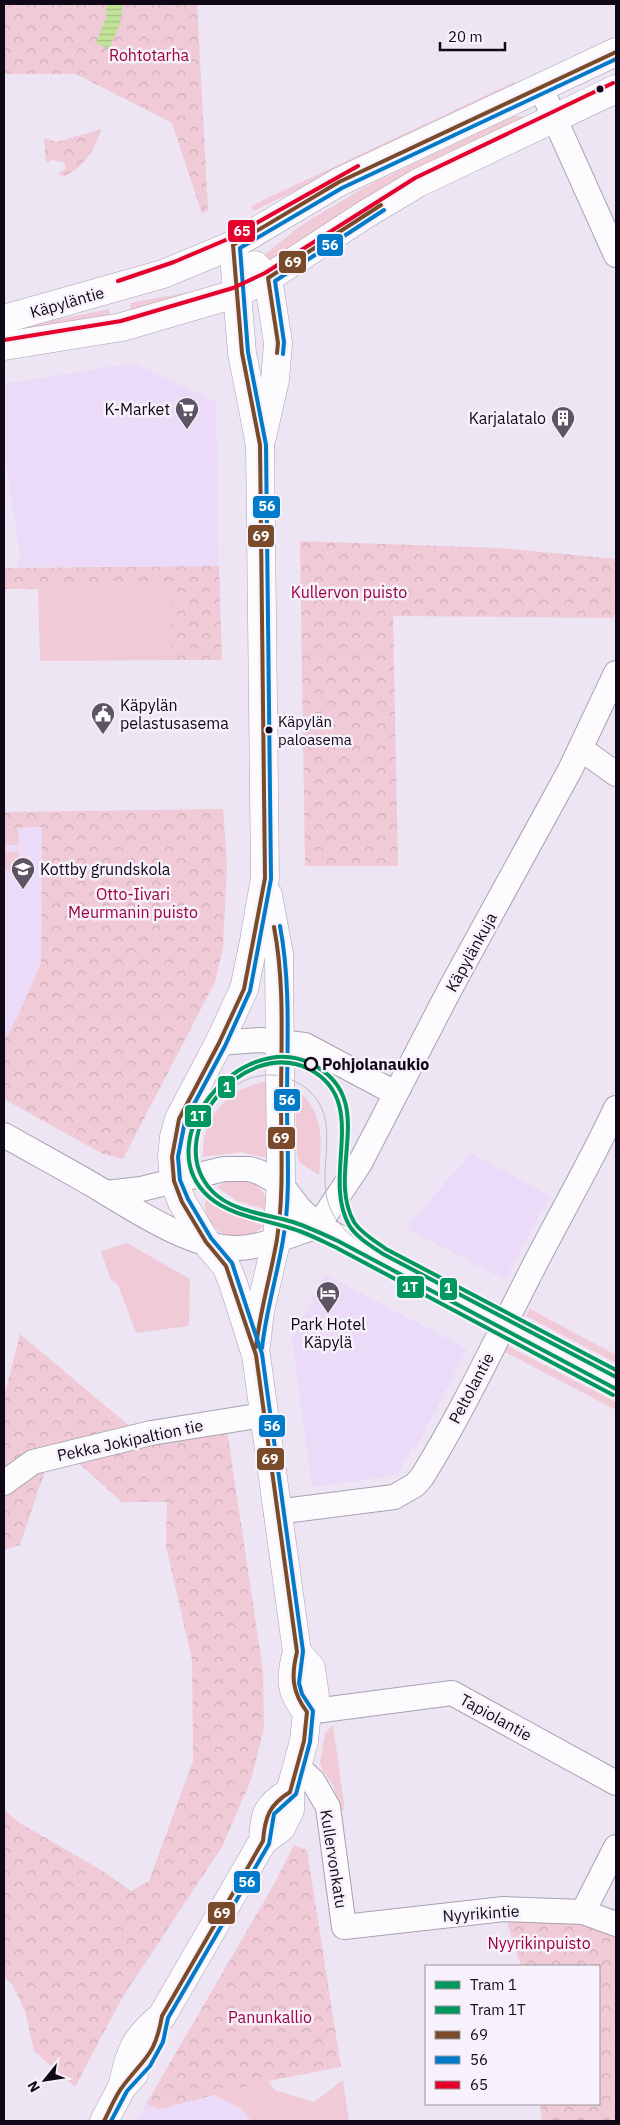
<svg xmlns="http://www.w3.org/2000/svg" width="620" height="2125" viewBox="0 0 620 2125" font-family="'IBM Plex Sans',sans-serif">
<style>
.built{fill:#ebdbf8}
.green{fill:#f0cbd7}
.forest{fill:url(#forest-crowns)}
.water{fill:url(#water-rules)}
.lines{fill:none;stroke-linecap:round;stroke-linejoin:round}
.minor-casing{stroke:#a9a1af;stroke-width:26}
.major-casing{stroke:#a9a1af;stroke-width:29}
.minor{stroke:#fcfbfd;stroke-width:24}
.major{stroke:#fcfbfd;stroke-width:28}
.tram{stroke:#bebbc0;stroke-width:1}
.bus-1-casing{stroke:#f6f1fa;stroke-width:8}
.bus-2-casing{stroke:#f6f1fa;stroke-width:8}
.bus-3-casing{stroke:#f6f1fa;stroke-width:8}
.bus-1{stroke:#7a4b2a;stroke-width:4}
.bus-2{stroke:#007ac9;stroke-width:4}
.bus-3{stroke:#e4002b;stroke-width:4}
.tram-1-casing{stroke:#f6f1fa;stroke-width:8}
.tram-2-casing{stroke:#f6f1fa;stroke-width:8}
.tram-1{stroke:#00985f;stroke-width:4}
.tram-2{stroke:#00985f;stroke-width:4}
.bus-dot{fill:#110817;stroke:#f6f1fa;stroke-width:2}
.stop-dot{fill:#f6f1fa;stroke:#110817;stroke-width:2.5}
.labels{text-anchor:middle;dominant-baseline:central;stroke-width:5;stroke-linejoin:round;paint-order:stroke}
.bus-label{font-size:15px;fill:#110817;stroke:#f6f1fa;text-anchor:start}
.park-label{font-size:16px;fill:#9e033f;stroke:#f6f1fa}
.street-label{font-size:16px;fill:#110817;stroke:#f6f1fa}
.poi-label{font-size:16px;fill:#110817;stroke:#f6f1fa;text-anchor:end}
.stop-label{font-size:16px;font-weight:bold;fill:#110817;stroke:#f6f1fa;text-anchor:start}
.line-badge{stroke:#f6f1fa;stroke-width:2}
.badge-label{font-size:14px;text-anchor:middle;font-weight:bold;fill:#fff}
</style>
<defs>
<pattern id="forest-crowns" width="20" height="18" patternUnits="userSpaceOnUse" patternTransform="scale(1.25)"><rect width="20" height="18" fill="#f0cbd7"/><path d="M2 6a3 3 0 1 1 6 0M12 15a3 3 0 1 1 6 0" fill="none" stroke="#cdadb8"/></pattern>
<pattern id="water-rules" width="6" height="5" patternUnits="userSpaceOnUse" patternTransform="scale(1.25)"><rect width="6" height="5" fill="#c2e29a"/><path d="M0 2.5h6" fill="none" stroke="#a6c084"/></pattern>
</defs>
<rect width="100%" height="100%" fill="#ede5f4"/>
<g class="built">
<polygon points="133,363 216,402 219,566 17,567 20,554 4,452 4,384"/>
<polygon points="42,827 41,963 17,1018 4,1040 4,828"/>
<polygon points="471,1153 550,1196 505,1280 406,1228"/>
<polygon points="325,1274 467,1349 415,1450 412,1448 398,1474 388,1477 312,1487 292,1339"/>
<polygon points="213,2094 242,2109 251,2121 137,2121 146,2104 160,2109"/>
</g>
<g class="green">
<polygon points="514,82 517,87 253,211 251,206"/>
<polygon points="513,116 530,117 404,178 267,261 263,256 300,226 365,187"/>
<polygon points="201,290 133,317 130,303"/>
<polygon points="109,309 111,321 4,339 4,330"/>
<polygon points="220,578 220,588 172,587 172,660 40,661 38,589 4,589 4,583"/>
<polygon points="18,827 19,845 4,845 4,828"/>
<polygon points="4,851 19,852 19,877 4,868"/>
<path d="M268,1081V1158L241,1152L203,1157C201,1117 229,1087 268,1081Z"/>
<path d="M295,1088C325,1111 322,1141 319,1175L300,1163L297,1154Z"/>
<path d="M242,1179C258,1184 268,1192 267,1210L237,1201L217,1187L226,1182Z"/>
<path d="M207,1195L232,1211L265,1221C250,1254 194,1233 207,1195Z"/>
<polygon points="127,1243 190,1279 189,1326 136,1333 118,1285 110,1278 101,1251"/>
<polygon points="530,1309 616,1355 616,1363 526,1316"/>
<polygon points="508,1346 616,1402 616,1410 505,1352"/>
<polygon points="333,1725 345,1810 339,1810 334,1786 323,1771 320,1762 325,1733"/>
<polygon points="343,2080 349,2121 251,2121 242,2109 213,2094 268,2081 275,2090 314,2102"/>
</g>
<g class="forest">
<polygon points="4,4 197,4 208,210 202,214 172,123 76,74 4,74"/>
<path d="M102,129C95,148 84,168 64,176L58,174L64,170L66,166L63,162L53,160L46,163L44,138L57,142Z"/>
<polygon points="300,541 500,548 616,559 616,611 613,618 393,616 398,866 305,866"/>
<polygon points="219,566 222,660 172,660 172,587 4,589 4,568"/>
<polygon points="223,809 227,864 223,948 215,982 123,1159 103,1154 4,1099 4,1040 17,1018 41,963 42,827 4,828 4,812"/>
<polygon points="20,1334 133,1429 53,1447 20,1545 4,1550 4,1397"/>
<polygon points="227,1430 263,1671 264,1728 251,1780 222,1847 122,1998 75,2087 34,2051 25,2011 12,1984 4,1978 4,1809 18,1822 101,1870 131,1891 149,1881 193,1761 192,1660 166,1546 167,1502 122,1502 74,1459"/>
<polygon points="294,1845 307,1850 341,2067 268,2081 160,2109 146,2104 273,1886"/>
<polygon points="505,1916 580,1920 616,1933 616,2121 542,2121 540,2104 599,2104 599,1966 521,1966"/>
</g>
<polygon class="water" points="107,4 123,4 120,24 109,49 96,43 106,17"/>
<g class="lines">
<g class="minor-casing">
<g id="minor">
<polyline points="540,86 616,255"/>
<polyline points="581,749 616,774"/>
<polyline points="219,1043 260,1040 305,1045 395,1093"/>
<path d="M4,1135C34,1152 64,1168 93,1185C132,1208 191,1249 238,1248C264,1247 293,1234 318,1226"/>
<polyline points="106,1193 141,1189 224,1169 250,1169 259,1172 281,1184 299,1208 318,1226 616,1382"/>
<polyline points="318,1226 360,1163 450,989 570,770 616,673"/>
<polyline points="4,1483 33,1462 151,1433 263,1415"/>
<path d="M276,1512L394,1497L415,1485L422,1477C464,1409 498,1336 534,1266C561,1213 591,1162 616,1108"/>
<polyline points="307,1712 452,1693 616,1783"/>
<polyline points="298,1767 313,1781 328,1807 344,1927 504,1909 583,1912 616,1924"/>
<polyline points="583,1912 616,1847"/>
</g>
</g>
<g class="major-casing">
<g id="major">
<path d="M233,245L242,353L260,445L265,878L254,941L244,989L219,1043L179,1119L174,1137L172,1157L174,1181L182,1202L206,1242L226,1266L233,1283L256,1355L297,1652C290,1677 289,1691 307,1712"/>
<polyline points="255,265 268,278 278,343 275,380 262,437"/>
<polyline points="4,319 163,274 233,245 339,182 616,52"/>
<polyline points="4,346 122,327 235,294 268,278 366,214 418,183 616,89"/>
<polyline points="256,1346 260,1311 277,1238 281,1184 279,954 268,895"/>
<path d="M263,1841C265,1813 266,1806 290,1792"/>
<path d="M122,2087C131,2051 132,2041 162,2016L263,1841L281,1828L290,1810V1792L304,1741L307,1712L315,1696L311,1668L297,1652"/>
<polyline points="104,2121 122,2087 134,2074"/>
</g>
</g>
<use href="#minor" class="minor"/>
<use href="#major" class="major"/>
<path class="tram" d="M212,1106C230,1087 247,1074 274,1075C286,1076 297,1082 306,1088C345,1119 314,1169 330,1208C340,1232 361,1243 383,1254"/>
<g class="bus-1-casing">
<g id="bus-1">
<polyline points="277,353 278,343 268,278 381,205"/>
<path d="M256,1347C260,1310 271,1275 277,1239C284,1194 281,1147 281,1102C281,1044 285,984 274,927"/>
<path d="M104,2121C110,2110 115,2096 123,2086C145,2057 155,2056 162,2016L263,1841C265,1817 269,1805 290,1792L304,1741L307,1712C292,1692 291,1676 297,1652L256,1355L226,1266L206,1242L182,1202L174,1181L172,1157L179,1119L219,1043L244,989L265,878L260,445L242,353L233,245L339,182L616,52"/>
</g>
</g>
<g class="bus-2-casing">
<g id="bus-2">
<polyline points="283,354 284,342 275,281 384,210"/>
<path d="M262,1348C266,1311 277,1276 283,1240C291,1196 287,1148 287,1104C287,1045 291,984 280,926"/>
<polyline points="111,2121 127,2091 150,2066 163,2042 168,2018 269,1844 274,1814 296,1794 310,1742 313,1711 302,1694 299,1683 303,1651 262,1354 232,1263 211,1238 188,1199 180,1180 178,1157 185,1121 225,1046 250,991 271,879 266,445 248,352 240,248 342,188 616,59"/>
</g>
</g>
<g class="bus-3-casing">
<g id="bus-3">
<polyline points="118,281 174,262 228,239 358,166"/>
<polyline points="4,340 121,321 233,288 265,273 415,178 613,83"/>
</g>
</g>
<use href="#bus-1" class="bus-1"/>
<use href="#bus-2" class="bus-2"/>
<use href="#bus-3" class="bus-3"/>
<g class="tram-1-casing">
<path id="tram-1" d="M616,1377L383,1254C371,1246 356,1237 349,1225C321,1175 371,1101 309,1069C244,1036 160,1136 212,1191C232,1212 267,1214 293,1222C308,1227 323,1234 338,1241L616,1389"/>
</g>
<g class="tram-2-casing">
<path id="tram-2" d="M613,1395L335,1247C320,1240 305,1232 290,1228C263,1219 231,1216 209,1197C146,1141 242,1027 312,1064C380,1099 325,1171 354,1222C361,1233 375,1241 386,1249L616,1370"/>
</g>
<use href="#tram-1" class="tram-1"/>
<use href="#tram-2" class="tram-2"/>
</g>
<defs>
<g id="supermarket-pin" transform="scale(1.25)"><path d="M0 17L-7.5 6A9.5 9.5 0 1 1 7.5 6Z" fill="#5e5564" stroke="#f6f1fa"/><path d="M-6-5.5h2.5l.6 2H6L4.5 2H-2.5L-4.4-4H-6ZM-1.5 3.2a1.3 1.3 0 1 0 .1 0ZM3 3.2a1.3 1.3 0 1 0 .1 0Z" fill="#fff"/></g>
<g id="building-pin" transform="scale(1.25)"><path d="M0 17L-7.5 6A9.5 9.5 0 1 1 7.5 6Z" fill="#5e5564" stroke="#f6f1fa"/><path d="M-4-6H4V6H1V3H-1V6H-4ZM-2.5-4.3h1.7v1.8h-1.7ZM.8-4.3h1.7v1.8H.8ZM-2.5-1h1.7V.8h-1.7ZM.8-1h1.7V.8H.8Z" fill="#fff"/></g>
<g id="civic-pin" transform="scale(1.25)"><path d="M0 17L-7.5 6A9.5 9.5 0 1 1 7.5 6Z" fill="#5e5564" stroke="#f6f1fa"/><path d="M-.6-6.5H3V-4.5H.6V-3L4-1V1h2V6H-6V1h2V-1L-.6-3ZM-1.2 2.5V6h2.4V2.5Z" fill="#fff"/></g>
<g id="school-pin" transform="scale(1.25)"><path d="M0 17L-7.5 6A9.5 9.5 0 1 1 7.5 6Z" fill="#5e5564" stroke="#f6f1fa"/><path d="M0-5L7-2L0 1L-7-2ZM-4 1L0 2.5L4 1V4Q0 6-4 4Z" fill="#fff"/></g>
<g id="hotel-pin" transform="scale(1.25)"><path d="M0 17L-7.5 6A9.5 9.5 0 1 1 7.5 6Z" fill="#5e5564" stroke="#f6f1fa"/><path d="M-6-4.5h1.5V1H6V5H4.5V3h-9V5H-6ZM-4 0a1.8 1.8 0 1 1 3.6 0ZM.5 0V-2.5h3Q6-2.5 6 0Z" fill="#fff"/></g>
</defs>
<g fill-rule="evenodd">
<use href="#supermarket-pin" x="187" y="409"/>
<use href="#building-pin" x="563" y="418"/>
<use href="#civic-pin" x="103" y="714"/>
<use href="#school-pin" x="23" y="869"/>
<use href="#hotel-pin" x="328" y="1293"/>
</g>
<g class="bus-dot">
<circle cx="600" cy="89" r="4.5"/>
<circle cx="269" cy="730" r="4.5"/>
</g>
<circle class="stop-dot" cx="311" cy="1064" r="6"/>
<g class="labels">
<g class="bus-label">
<text x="278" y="721">Käpylän<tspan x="278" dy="18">paloasema</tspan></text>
</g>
<g class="park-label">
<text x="149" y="55">Rohtotarha</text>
<text x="349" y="592">Kullervon puisto</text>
<text x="133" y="894">Otto-Iivari<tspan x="133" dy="18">Meurmanin puisto</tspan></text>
<text x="539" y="1943">Nyyrikinpuisto</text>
<text x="270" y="2017">Panunkallio</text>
</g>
<g class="street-label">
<text transform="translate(67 302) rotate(-16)">Käpyläntie</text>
<text transform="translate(471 952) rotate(-61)">Käpylänkuja</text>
<text transform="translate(471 1388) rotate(-62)">Peltolantie</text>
<text transform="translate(130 1440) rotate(-12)">Pekka Jokipaltion tie</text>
<text transform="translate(496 1717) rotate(29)">Tapiolantie</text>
<text transform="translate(334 1859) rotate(81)">Kullervonkatu</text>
<text transform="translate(481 1913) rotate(-4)">Nyyrikintie</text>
</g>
<g class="poi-label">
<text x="170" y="409">K-Market</text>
<text x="546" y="418">Karjalatalo</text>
<text x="120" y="705" text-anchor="start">Käpylän<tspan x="120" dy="18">pelastusasema</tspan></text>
<text x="40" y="869" text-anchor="start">Kottby grundskola</text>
<text x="328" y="1324" text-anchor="middle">Park Hotel<tspan x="328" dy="18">Käpylä</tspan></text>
</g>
<g class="stop-label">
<text x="322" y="1064">Pohjolanaukio</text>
</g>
</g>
<g class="line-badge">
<rect x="227" y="219" width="29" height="24" rx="5" fill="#e4002b"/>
<rect x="316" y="233" width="28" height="24" rx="5" fill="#007ac9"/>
<rect x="278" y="250" width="29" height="24" rx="5" fill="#7a4b2a"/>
<rect x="252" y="495" width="29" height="24" rx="5" fill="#007ac9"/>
<rect x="247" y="524" width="28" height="24" rx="5" fill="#7a4b2a"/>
<rect x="217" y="1075" width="19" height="24" rx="5" fill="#00985f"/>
<rect x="273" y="1088" width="28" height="24" rx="5" fill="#007ac9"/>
<rect x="184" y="1104" width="28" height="24" rx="5" fill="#00985f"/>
<rect x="267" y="1126" width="29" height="24" rx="5" fill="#7a4b2a"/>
<rect x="396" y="1275" width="29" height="24" rx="5" fill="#00985f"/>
<rect x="439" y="1277" width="19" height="24" rx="5" fill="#00985f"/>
<rect x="258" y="1414" width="28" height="24" rx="5" fill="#007ac9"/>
<rect x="256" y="1447" width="29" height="24" rx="5" fill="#7a4b2a"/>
<rect x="233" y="1870" width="28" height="24" rx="5" fill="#007ac9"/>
<rect x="207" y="1901" width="29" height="24" rx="5" fill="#7a4b2a"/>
</g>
<g class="badge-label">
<text x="242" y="236">65</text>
<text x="330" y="250">56</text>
<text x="293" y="267">69</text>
<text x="267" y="511">56</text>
<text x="261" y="541">69</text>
<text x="227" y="1092">1</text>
<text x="287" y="1105">56</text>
<text x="198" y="1121">1T</text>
<text x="281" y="1143">69</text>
<text x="410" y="1292">1T</text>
<text x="448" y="1293">1</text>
<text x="272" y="1431">56</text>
<text x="270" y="1464">69</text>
<text x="247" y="1887">56</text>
<text x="222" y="1918">69</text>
</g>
<rect width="620" height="2125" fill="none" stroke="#110817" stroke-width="10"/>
<rect x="425" y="1965" width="175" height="140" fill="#f6f1fa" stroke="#9a949f"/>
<rect x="435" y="1981" width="25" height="8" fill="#00985f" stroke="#9a949f"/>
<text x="470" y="1990" font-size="15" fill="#110817">Tram 1</text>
<rect x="435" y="2006" width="25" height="8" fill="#00985f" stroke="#9a949f"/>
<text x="470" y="2015" font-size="15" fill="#110817">Tram 1T</text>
<rect x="435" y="2031" width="25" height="8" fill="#7a4b2a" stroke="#9a949f"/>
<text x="470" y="2040" font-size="15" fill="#110817">69</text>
<rect x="435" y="2056" width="25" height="8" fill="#007ac9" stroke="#9a949f"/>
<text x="470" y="2065" font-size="15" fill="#110817">56</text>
<rect x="435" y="2081" width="25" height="8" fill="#e4002b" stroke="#9a949f"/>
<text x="470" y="2090" font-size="15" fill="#110817">65</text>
<g transform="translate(45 2080) rotate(240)" stroke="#f6f1fa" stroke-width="4" paint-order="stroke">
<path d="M0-4L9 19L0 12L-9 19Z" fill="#110817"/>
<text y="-8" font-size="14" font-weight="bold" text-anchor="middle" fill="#110817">N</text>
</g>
<path d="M440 42v8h65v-8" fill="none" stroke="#110817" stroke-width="2.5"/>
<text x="448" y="42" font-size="15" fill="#110817" stroke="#f6f1fa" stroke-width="4" paint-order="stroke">20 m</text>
</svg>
